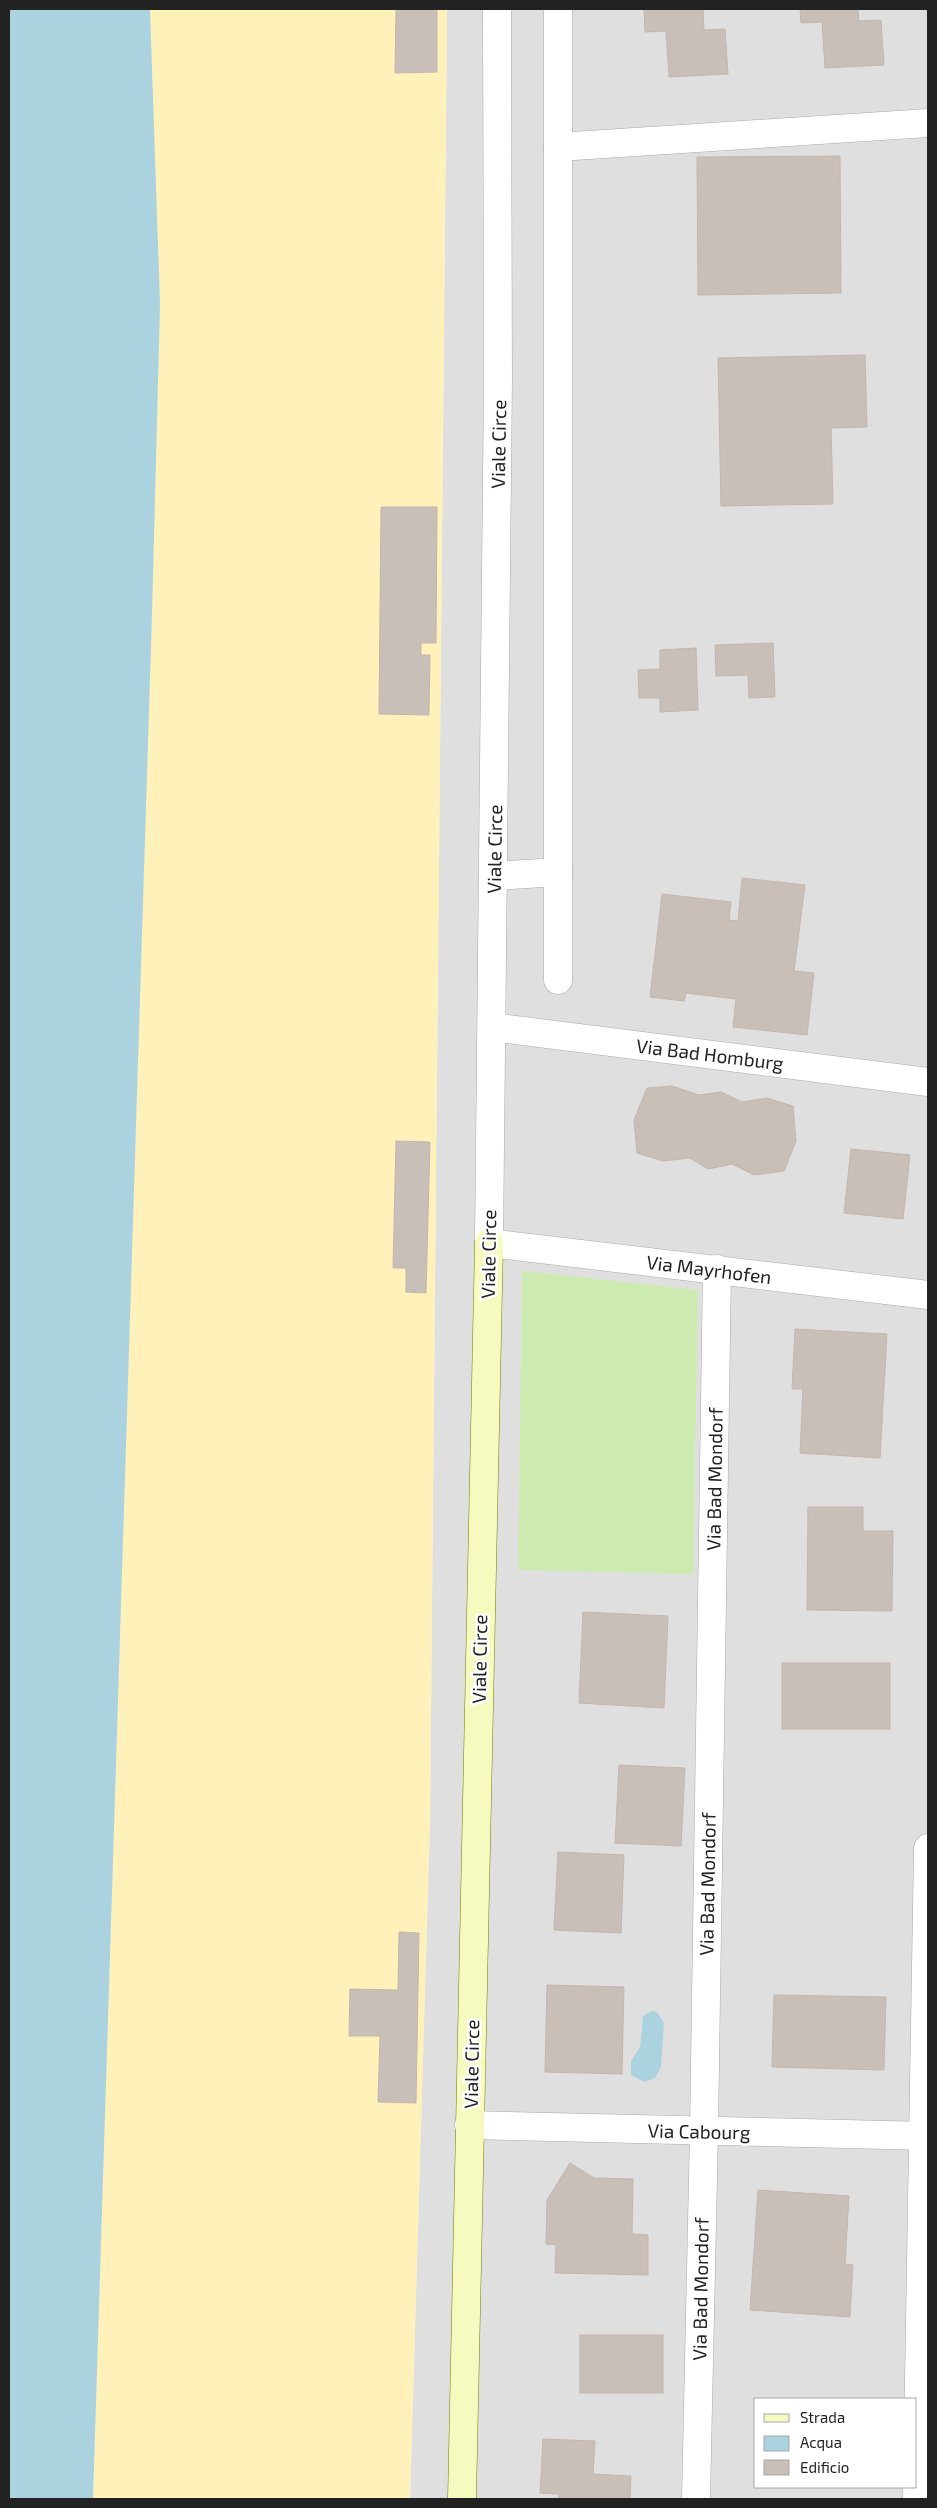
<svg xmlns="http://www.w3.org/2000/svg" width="937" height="2508" viewBox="0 0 937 2508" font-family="'Exo 2',sans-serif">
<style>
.residential{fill:#e0dfdf;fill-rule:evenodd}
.grass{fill:#cdebb0}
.sand{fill:#fff1ba}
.water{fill:#aad3df}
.building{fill:#c7bfb8;stroke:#c4b6ab}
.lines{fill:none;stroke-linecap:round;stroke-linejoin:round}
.street-casing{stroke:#a9a9a9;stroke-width:29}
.secondary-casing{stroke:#707d05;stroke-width:29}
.street{stroke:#fff;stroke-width:28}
.secondary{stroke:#f7fabf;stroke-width:28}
.labels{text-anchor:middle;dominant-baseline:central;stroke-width:5;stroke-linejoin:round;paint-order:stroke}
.street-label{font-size:19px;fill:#222;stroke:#fff}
</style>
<rect width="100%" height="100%" fill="#f2efe9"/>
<path class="residential" d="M447,9H928V2499H410L430,1820ZM756,2399H916V2487H756Z"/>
<polygon class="grass" points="522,1271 698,1290 693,1574 518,1570"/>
<polygon class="sand" points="150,9 447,9 430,1820 410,2499 93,2499 152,615 160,304"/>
<g class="water">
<polygon points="9,9 150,9 160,304 152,615 93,2499 9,2499"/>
<polygon points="652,2011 657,2012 664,2023 661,2067 655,2078 644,2082 631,2075 631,2061 640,2047 643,2016"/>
</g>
<g class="building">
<polygon points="396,9 437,9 437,72 395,73"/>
<polygon points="644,9 703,9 704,30 725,29 728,74 669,77 666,31 645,32"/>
<polygon points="800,9 858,9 859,21 881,20 884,65 825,68 822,22 801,23"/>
<polygon points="840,156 841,293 698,295 697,157"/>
<polygon points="865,355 867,427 831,428 833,504 721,506 718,358"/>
<polygon points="381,507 437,507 436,643 421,643 421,655 430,655 429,715 379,714"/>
<polygon points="773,643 775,697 749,698 748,675 716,676 715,645"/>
<polygon points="696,648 698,710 660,712 660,698 639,698 638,670 660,669 660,650"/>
<polygon points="742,878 805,885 794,971 814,973 807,1035 733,1027 736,999 686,993 684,1001 650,997 662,894 731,902 729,920 738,921"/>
<polygon points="672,1086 699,1095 721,1092 742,1102 767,1098 793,1106 796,1141 784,1171 754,1175 732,1164 708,1169 690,1158 663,1161 637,1153 634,1120 647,1088"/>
<polygon points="396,1141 430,1142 426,1293 406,1292 406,1268 393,1268"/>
<polygon points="851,1149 910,1155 903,1219 844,1213"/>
<polygon points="795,1329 887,1334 880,1458 800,1453 803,1389 792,1389"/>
<polygon points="808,1507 863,1507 863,1531 893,1531 892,1611 807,1610"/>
<polygon points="583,1612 668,1616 664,1708 579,1703"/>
<rect x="782" y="1663" width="108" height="66"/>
<polygon points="619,1765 685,1768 681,1846 615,1843"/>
<polygon points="558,1852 624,1855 621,1933 554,1930"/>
<polygon points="399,1932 419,1933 416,2103 378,2102 380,2036 349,2036 350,1989 398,1990"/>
<polygon points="547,1985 624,1987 622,2074 545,2072"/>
<polygon points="774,1995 886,1997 884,2070 772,2067"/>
<polygon points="570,2163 594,2178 633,2179 632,2234 648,2235 648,2275 555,2273 556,2245 546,2244 547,2200"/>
<polygon points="758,2190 849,2196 845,2264 853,2265 850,2317 750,2310"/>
<rect x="580" y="2335" width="83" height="58"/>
<polygon points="543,2439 595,2441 593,2474 631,2476 630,2499 559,2499 559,2494 540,2493"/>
</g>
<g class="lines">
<g class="street-casing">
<g id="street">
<polyline points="497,9 498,380 489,1243 928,1295"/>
<polyline points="558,147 928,123"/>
<polyline points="494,876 558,872"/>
<polyline points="558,980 558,9"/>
<polyline points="492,1027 928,1082"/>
<polyline points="469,2125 928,2136"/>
<polyline points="696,2499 704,2131 717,1269"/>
<polyline points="917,2499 928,1848"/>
</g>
</g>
<g class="secondary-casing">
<polyline id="secondary" points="462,2499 489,1243"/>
</g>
<use href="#street" class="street"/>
<use href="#secondary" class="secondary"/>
</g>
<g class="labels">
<g class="street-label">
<text transform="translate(498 444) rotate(-89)">Viale Circe</text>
<text transform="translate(494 849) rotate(-89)">Viale Circe</text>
<text transform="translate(710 1054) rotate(7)">Via Bad Homburg</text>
<text transform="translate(488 1254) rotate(-89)">Viale Circe</text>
<text transform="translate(709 1269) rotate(7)">Via Mayrhofen</text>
<text transform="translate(714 1479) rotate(-89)">Via Bad Mondorf</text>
<text transform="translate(479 1659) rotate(-89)">Viale Circe</text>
<text transform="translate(707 1884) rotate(-89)">Via Bad Mondorf</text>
<text transform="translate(471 2064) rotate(-89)">Viale Circe</text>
<text transform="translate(699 2131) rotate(1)">Via Cabourg</text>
<text transform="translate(700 2289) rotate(-89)">Via Bad Mondorf</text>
</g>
</g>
<rect width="937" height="2508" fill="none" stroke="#222222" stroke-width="20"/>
<rect x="754" y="2398" width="162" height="90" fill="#ffffff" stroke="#a7a7a7"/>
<rect x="764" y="2414" width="25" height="8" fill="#f7fabf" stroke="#a7a7a7"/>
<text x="800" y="2423" font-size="15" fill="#222222">Strada</text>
<rect x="764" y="2436" width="25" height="15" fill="#aad3df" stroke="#a7a7a7"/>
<text x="800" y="2448" font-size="15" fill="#222222">Acqua</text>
<rect x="764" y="2460" width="25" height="15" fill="#c7bfb8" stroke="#a7a7a7"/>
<text x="800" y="2473" font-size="15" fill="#222222">Edificio</text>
</svg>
